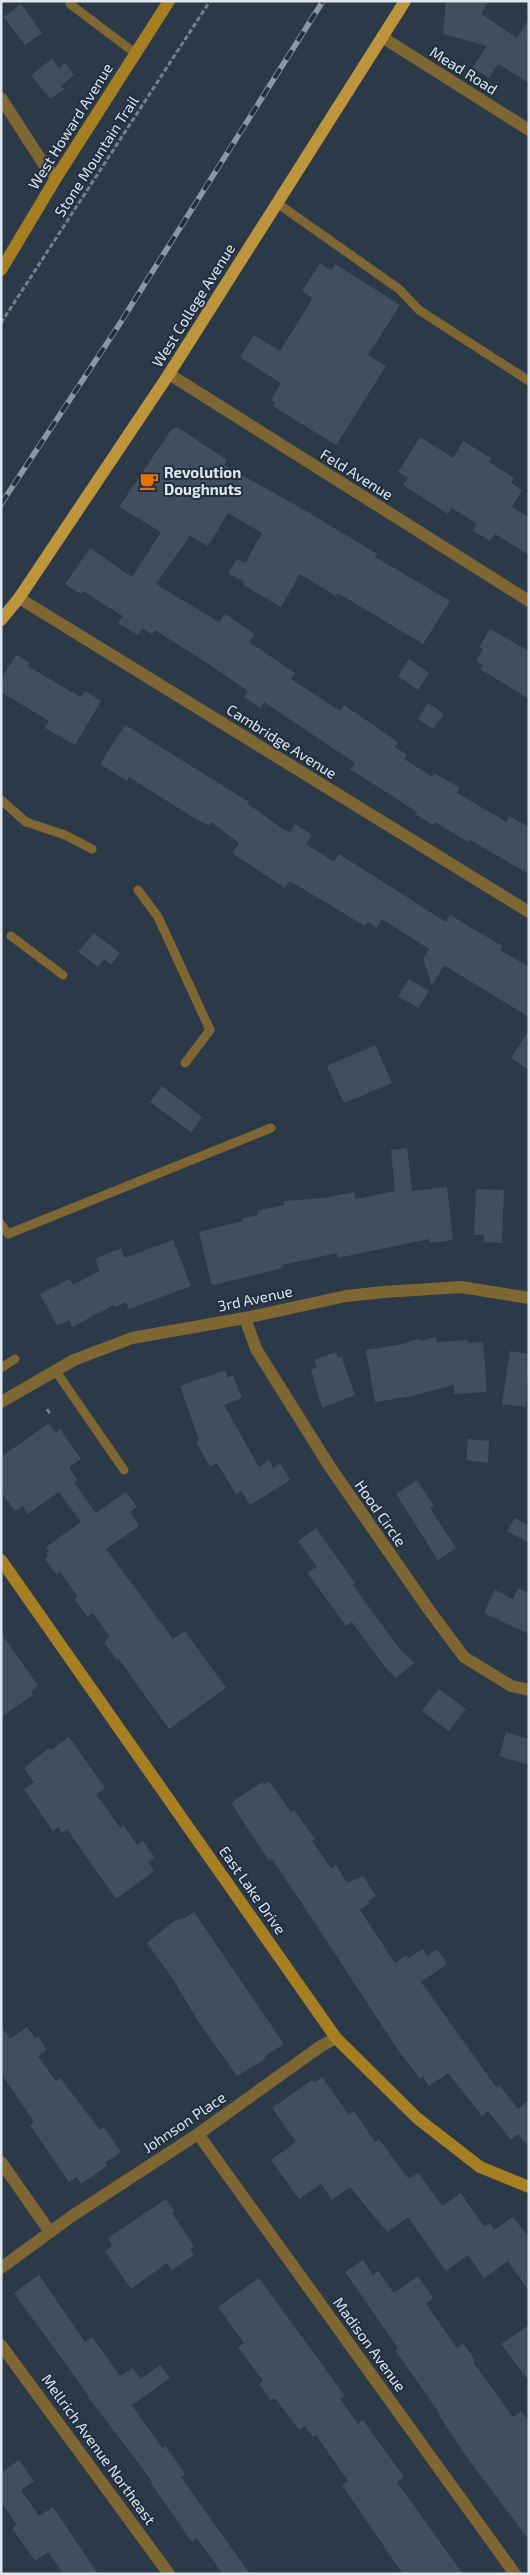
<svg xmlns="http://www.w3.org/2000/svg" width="530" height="2575" viewBox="0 0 530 2575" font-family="'Exo 2',sans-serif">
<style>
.building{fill:#404f5f}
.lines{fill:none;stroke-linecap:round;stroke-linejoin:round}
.path{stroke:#74808d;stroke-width:3;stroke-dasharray:5 2.5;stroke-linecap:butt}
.lane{stroke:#7f6733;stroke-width:9}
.street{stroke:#7f6733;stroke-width:12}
.secondary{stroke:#a67f23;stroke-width:12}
.primary{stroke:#bc953d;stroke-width:12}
.rail-casing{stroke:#8d97a4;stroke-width:5.5}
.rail{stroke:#212f3e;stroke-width:4;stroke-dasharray:11;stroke-linecap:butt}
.labels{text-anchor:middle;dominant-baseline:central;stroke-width:4;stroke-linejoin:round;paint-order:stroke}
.street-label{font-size:15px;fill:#dee6f0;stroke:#212f3e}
.poi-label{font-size:15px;font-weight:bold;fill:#dee6f0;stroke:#212f3e;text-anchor:start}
</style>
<rect width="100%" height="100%" fill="#2b3949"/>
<g class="building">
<polygon points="446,1 489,1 481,14 517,38 529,19 529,83 498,64 489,78 472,68 487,46 443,34"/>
<polygon points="21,4 42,33 25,45 4,17"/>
<polygon points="52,59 59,68 65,63 74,75 61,86 64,89 50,99 31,75"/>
<polygon points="320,263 331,270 335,264 400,305 368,355 386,366 336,445 273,406 275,403 271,400 281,383 240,357 254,335 280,351 313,298 302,291"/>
<polygon points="177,427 227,460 224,465 308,512 377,554 375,557 450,601 423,644 338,593 336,596 300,574 281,607 243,585 244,582 228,573 237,559 245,563 262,533 228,513 208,546 190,536 156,584 219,622 225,614 255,634 249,642 295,673 291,679 340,711 344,705 398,742 395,747 407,755 404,759 432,777 434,773 460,788 457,793 503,820 506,822 509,816 529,827 529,874 470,840 468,842 435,822 433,825 415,814 417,812 350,769 355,763 264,702 260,708 244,697 248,691 201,659 155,630 152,634 142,628 138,635 118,623 123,616 83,591 81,594 65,584 90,548 132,577 161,532 119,507 171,430"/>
<polygon points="420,437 453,458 463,441 491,458 489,462 514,478 511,483 522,490 512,507 529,517 529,555 495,534 490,541 473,531 477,524 452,508 448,514 403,485 408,478 398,472"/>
<polygon points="490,629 529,651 529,699 480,669 483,665 476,661 483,649 479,647"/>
<polygon points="16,655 30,663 28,666 68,690 81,697 85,691 101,701 75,745 45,728 49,721 1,692 1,679"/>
<polygon points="409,659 429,673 418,690 398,676"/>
<polygon points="428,703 444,714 433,729 418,719"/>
<polygon points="125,725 249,802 248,804 284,830 290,832 295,824 312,835 306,844 331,860 334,861 339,854 446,922 450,915 502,946 500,950 529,967 529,1017 444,965 432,986 423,959 429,949 382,919 377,928 368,922 365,926 290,881 285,888 232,853 239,843 211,822 209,825 194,818 129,777 127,781 100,764"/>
<polygon points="94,933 120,953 111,965 104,959 98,967 78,952"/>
<polygon points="409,979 429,991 418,1008 398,996"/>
<polygon points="529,1030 529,1070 511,1058"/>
<polygon points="375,1045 392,1083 344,1103 327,1066"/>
<polygon points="162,1086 202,1117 191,1132 150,1102"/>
<polygon points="407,1148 412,1191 447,1187 453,1240 430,1243 429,1239 338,1258 337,1253 282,1265 283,1268 213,1285 211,1283 199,1232 243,1221 243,1218 258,1215 257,1211 284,1205 284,1201 324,1198 354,1192 356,1199 395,1191 391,1150"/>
<polygon points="476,1189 504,1190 502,1243 484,1242 484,1235 474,1235"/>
<polygon points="173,1240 191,1286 129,1309 126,1302 115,1307 114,1305 72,1327 69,1320 57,1326 40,1294 69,1279 73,1285 100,1271 95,1259 121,1248 125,1258"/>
<polygon points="436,1337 437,1342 467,1340 468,1343 483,1342 487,1392 454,1394 454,1385 412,1396 375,1402 366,1350 403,1344 419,1338 420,1341"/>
<polygon points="510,1351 529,1354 526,1407 502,1404"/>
<polygon points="336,1352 338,1358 341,1356 355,1395 322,1408 311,1370 317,1367 314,1360"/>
<polygon points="225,1370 228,1378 233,1375 242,1398 224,1405 259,1467 269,1460 273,1468 280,1463 290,1480 250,1505 241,1491 236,1494 217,1463 210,1467 196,1442 199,1440 180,1386"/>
<polygon points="49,1423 56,1433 60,1429 81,1459 69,1467 77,1480 74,1482 96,1513 126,1492 137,1507 130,1512 139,1526 106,1549 173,1639 185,1631 226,1688 169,1729 119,1659 117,1660 104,1642 110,1637 93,1613 87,1617 75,1599 78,1597 60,1572 56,1574 45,1559 48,1556 46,1553 49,1551 46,1547 81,1522 59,1492 28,1514 23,1506 15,1511 1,1492 1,1457"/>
<polygon points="468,1439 489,1441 488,1463 466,1460"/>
<polygon points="417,1480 434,1506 430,1508 456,1548 438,1560 396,1494"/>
<polygon points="515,1518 529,1526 529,1543 507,1531"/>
<polygon points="316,1528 355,1583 353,1585 398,1647 414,1663 396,1678 384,1666 352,1622 346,1626 307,1572 317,1567 298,1541"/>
<polygon points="518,1588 529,1593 529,1634 484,1613 495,1590 513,1599"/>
<polygon points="1,1633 38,1686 31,1692 33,1695 1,1717"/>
<polygon points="439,1689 466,1709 449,1731 422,1711"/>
<polygon points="506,1732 529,1739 529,1765 499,1756"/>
<polygon points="69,1737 105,1788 96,1794 111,1815 120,1828 123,1825 137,1845 143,1841 155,1858 148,1862 154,1871 116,1899 67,1829 62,1833 58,1827 53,1831 24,1789 34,1782 24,1768 49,1748 51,1750"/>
<polygon points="269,1781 291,1812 294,1810 315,1839 312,1841 331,1868 336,1865 347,1883 363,1876 376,1896 368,1901 370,1903 360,1910 395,1963 406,1955 408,1958 423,1949 427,1956 437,1949 447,1964 421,1982 496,2087 499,2085 518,2109 529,2100 529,2147 518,2134 511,2140 488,2111 482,2116 448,2073 429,2086 423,2077 420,2079 398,2050 309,1914 272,1859 269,1861 231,1803 262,1782 264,1785"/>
<polygon points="194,1912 284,2044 264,2057 266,2059 237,2076 198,2021 173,1979 147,1943 173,1922 183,1917 184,1919"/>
<polygon points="1,2026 10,2039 27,2027 35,2038 38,2036 47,2050 38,2056 56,2081 60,2078 100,2130 104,2127 121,2152 105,2163 107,2166 81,2184 77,2177 69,2182 30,2125 34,2122 1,2073"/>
<polygon points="322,2077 349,2115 354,2111 375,2142 379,2139 407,2177 410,2178 418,2173 442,2206 461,2193 484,2227 490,2223 494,2230 513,2217 529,2238 529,2291 508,2261 484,2278 468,2255 446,2271 408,2217 387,2232 350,2187 332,2200 321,2184 299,2199 271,2160 296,2142 272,2108 312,2080 314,2083"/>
<polygon points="166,2199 174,2211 172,2213 194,2246 190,2249 194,2255 172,2270 167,2263 131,2289 105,2251 113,2246 108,2238"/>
<polygon points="363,2260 373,2275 378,2271 394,2293 418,2276 433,2298 426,2304 457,2348 463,2343 475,2360 473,2362 513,2417 521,2411 529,2422 529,2540 463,2452 439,2415 440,2414 395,2350 398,2348 345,2272"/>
<polygon points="39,2275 85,2342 92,2337 120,2376 133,2368 141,2379 160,2365 170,2378 132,2405 162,2448 165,2446 185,2474 181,2477 250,2574 223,2574 197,2538 192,2542 150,2482 152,2481 88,2397 89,2396 14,2293"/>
<polygon points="259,2278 345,2396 340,2399 358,2424 363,2420 404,2477 397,2482 463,2574 403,2574 342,2485 348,2481 316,2435 313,2437 305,2426 299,2430 275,2398 271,2401 259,2384 263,2381 238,2347 244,2343 218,2307"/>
<polygon points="529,2325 529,2381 501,2344"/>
<polygon points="19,2460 34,2481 21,2490 39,2516 53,2507 98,2574 64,2574 48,2552 35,2561 12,2528 17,2525 1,2502 1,2473"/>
</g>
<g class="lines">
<g class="path">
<polyline points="1,323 210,1"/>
<polyline points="47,1409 51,1415"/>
</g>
<g class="lane">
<polyline points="70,1 70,4 135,53"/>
<polyline points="277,203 399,289 419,310 529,381"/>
<polyline points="1,800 26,822 65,835 92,849"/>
<polyline points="138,890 158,917 210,1030 185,1063"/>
<polyline points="11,936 63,975"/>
<polyline points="1,1224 8,1234 271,1128"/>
<polyline points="1,1368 15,1359"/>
<polyline points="55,1370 124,1470"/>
</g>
<g class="street">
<polyline points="382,37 529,130"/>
<polyline points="1,98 43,163 56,178"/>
<polyline points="169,374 529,601"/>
<polyline points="19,598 529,912"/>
<polyline points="245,1318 256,1349 330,1467 429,1610 464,1657 511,1686 529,1690"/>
<polyline points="1,1402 74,1360 132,1338 245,1318 346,1296 384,1292 461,1287 529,1298"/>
<polyline points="198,2134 515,2574"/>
<polyline points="1,2162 50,2232"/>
<polyline points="1,2268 72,2216 198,2134 321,2046 336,2038"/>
<polyline points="1,2345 169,2574"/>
</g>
<g class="secondary">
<polyline points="1,270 56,178 169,1"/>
<polyline points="1,1560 336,2038 417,2118 480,2167 529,2187"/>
</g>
<polyline class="primary" points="1,620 19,598 169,374 405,1"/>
<g class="rail-casing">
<polyline id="rail" points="1,504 117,328 323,1"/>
</g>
<use href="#rail" class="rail"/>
</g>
<defs>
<g id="cafe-bare" transform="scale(1.5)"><path d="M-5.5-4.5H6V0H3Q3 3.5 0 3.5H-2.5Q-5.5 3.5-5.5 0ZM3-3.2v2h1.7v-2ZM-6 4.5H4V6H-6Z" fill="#e8710a" stroke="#212f3e" stroke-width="2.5" paint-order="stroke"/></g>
</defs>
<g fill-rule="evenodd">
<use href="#cafe-bare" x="149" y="481"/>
</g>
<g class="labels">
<g class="street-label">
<text transform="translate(464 70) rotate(32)">Mead Road</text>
<text transform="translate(70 126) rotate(-58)">West Howard Avenue</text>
<text transform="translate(96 156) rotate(-57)">Stone Mountain Trail</text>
<text transform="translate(193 305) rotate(-58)">West College Avenue</text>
<text transform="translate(357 474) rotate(32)">Feld Avenue</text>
<text transform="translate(282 741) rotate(32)">Cambridge Avenue</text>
<text transform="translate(255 1298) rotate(-12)">3rd Avenue</text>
<text transform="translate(381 1513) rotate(55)">Hood Circle</text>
<text transform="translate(253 1890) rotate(55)">East Lake Drive</text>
<text transform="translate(184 2122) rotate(-34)">Johnson Place</text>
<text transform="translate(370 2344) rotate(54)">Madison Avenue</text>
<text transform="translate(99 2449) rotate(54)">Mellrich Avenue Northeast</text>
</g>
<g class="poi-label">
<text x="164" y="472">Revolution<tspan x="164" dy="17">Doughnuts</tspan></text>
</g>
</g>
<rect width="530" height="2575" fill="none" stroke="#dee6f0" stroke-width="5"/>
</svg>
